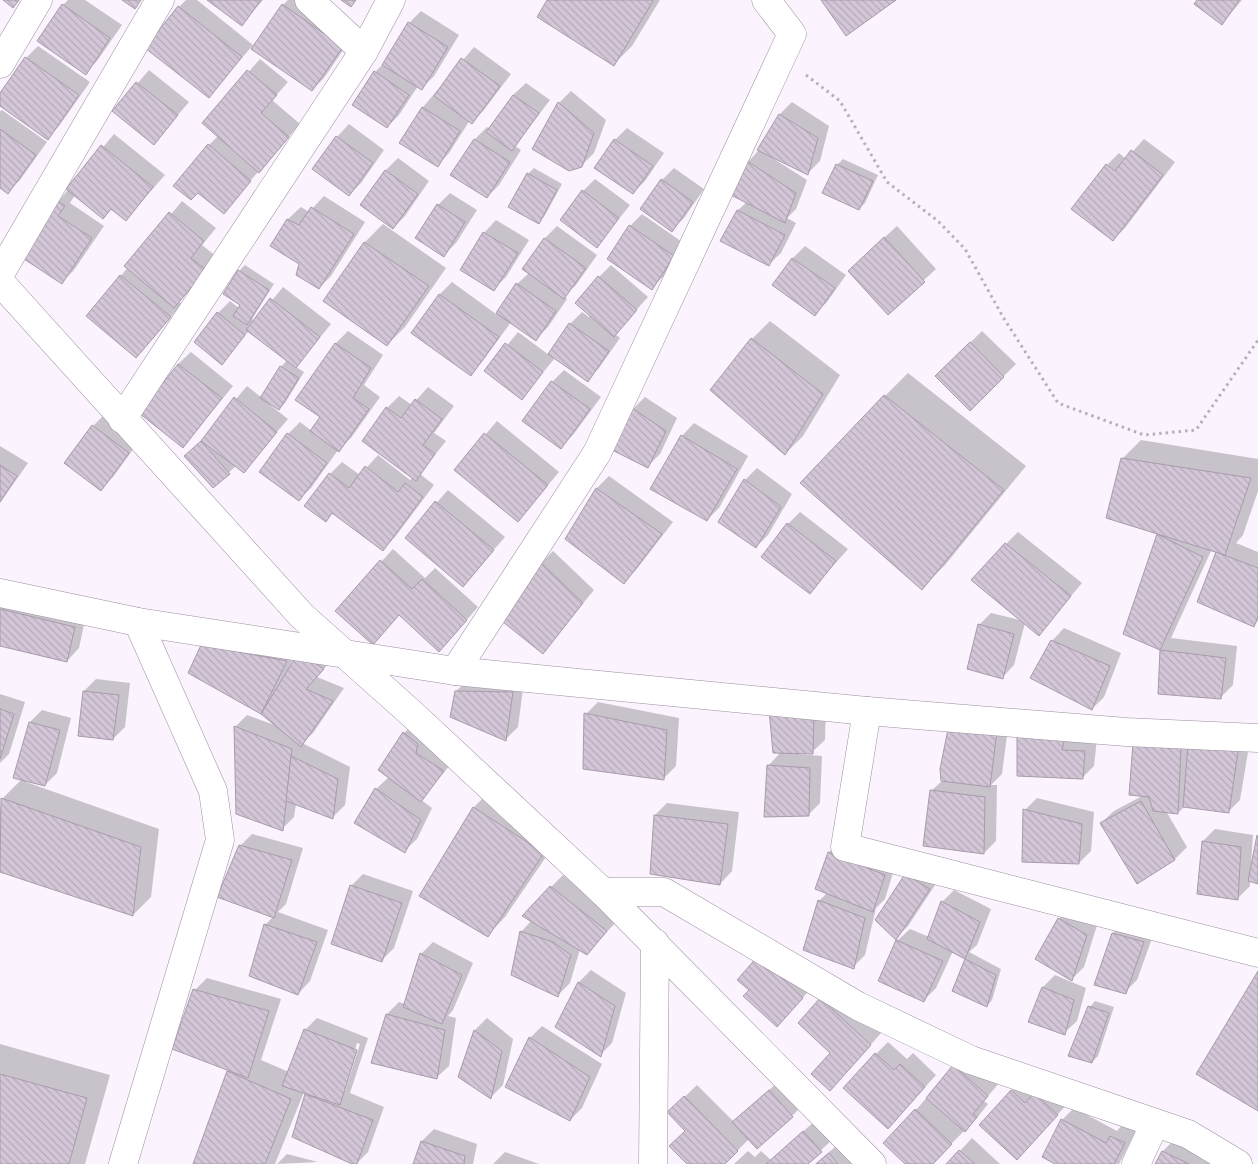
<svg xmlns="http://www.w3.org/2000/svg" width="1258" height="1164" viewBox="0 0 1258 1164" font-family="Roboto,sans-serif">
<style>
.shadow{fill:#0003;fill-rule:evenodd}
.building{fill:url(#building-back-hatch);stroke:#a89bac}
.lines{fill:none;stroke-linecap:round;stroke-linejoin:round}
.minor-casing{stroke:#9b8f9f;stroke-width:29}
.path{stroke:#b7b0ba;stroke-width:3;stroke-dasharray:2.5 4;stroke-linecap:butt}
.minor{stroke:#fff;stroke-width:28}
</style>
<defs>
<pattern id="building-back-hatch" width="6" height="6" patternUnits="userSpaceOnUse" patternTransform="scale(1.25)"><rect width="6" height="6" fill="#d3c6d7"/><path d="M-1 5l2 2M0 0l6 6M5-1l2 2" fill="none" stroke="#b6aab9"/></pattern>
</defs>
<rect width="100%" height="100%" fill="#fbf3fe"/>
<g class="shadow">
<polygon points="68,0 85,0 122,25 97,61 85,73 63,5"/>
<polygon points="186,0 197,0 253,45 209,96 179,7"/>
<polygon points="209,0 263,0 242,24"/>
<polygon points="288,0 305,0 354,34 324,78 312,90 283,5"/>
<polygon points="548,0 660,0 632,46 614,64"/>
<polygon points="1198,0 1242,0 1222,24"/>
<polygon points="421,11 459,35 434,76 422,88 418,86 399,115 387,127 375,72 386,61 409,23"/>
<polygon points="38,46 90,82 59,126 47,138 0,105 0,95 26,58"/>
<polygon points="474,47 511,74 484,110 472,122 470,120 449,153 437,166 401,142 423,107"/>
<polygon points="260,59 288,82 272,100 300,124 223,212 209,145 218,136 204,123"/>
<polygon points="149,70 189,102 154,143 114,111"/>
<polygon points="526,83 550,100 515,146 521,150 499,185 487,197 452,175 475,139 487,127 490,129 513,95"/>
<polygon points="571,91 606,120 594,153 581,166 559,103"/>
<polygon points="792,102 829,126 820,161 808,173 774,159 807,180 796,209 787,218 796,223 781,253 768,265 722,240 738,210 747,202 748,162 759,150 780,114"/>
<polygon points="2,110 47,142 20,180 8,192 0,187 0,111"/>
<polygon points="349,124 384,150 361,183 349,195 313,169 337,137"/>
<polygon points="627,128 664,153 645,181 633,193 615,140"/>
<polygon points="114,134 165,175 126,219 112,208 103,218 75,195 70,203 104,226 74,270 62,282 23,256 58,202"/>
<polygon points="1144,139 1175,162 1125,228 1113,240 1107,165 1119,153 1126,159"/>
<polygon points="398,158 429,181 405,216 393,228 362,205 386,170"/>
<polygon points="843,159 878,175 865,203 859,209 837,165"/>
<polygon points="534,168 562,184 544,217 538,222 528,174"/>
<polygon points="674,168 704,189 684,218 672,230 662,180"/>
<polygon points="595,179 630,205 597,246 583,191"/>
<polygon points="450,193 477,210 456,243 444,255 438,205"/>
<polygon points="324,196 365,222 331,276 319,288 301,264 272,245 288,219 301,207 309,212"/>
<polygon points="182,201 216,228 202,245 217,257 179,302 182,304 136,356 88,316"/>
<polygon points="642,214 685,244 664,276 651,288 630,226"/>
<polygon points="496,220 529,240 506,277 494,289 462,269 484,233"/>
<polygon points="383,224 446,268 405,327 387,345 324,301 365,242"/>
<polygon points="557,226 597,255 576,285 564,296 567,299 548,327 536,339 511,322 482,362 470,374 413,333 440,294 452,282 496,314 517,284 529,273 523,269 545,238"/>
<polygon points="897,226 936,269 888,313 861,259"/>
<polygon points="805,246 846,275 827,302 815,314 774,285 793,258"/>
<polygon points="245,265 274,284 252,319 255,321 283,287 331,324 296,367 304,372 285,403 279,409 271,404 270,405 288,419 243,472 236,466 213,487 198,444 247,386 262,398 281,367 287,360 249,331 222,363 218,313 230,301 240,309 242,305 239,271"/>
<polygon points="611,265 648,297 615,334 620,338 599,368 587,380 555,358 522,398 486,371 518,332 549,355 570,324 582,312 589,317 591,315 599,277"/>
<polygon points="770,321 840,375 803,436 785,454 752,339"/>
<polygon points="348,331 383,355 364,385 380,397 351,438 338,450 311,488 298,500 288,434 300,422 312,431 322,417 297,400 336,343"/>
<polygon points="982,331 1016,364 970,410 937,376"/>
<polygon points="191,352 233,386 183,447 178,364"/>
<polygon points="564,370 601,397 573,435 561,447 552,382"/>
<polygon points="908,373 1026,466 945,565 922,588 885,396"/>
<polygon points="428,387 454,406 434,433 446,441 420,474 434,485 395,537 383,549 334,512 325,520 330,474 342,462 360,475 378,455 410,480 413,477 387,408 399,396 412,405"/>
<polygon points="645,397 677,418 660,454 648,466 633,409"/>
<polygon points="105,414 140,440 113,477 101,489 66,463 93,426"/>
<polygon points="497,421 559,472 518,521 455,470"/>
<polygon points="694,423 748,456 719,508 707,520 682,436"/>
<polygon points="1141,440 1258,459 1258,491 1243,535 1236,543 1258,552 1258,621 1254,625 1217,551 1212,549 1171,638 1237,646 1233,685 1221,697 1159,693 1161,649 1124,634 1159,533 1123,458"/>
<polygon points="0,446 28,463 0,503"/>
<polygon points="757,468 792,494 768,535 756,547 745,480"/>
<polygon points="609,476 673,522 636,570 624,582 566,539 597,488"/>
<polygon points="448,490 505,537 463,585 406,537"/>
<polygon points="800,512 848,549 810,592 763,557 788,524"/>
<polygon points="1018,532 1082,583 1039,634 1025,623 1014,665 1002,678 979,625 991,613 1024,621 1006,544"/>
<polygon points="393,549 425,578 435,568 478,607 451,638 400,614 337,610"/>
<polygon points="553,551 594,590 543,652 541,563"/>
<polygon points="0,595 86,615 79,648 67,661 0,645"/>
<polygon points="1064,628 1121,653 1104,697 1092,709 1052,641"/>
<polygon points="202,646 298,649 289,667 291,668 335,656 317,677 344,688 313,733 302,743 350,767 345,805 333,817 296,804 294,817 282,829 235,727 247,715 277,726 262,713 189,673"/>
<polygon points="96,679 130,683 125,727 113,739 79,734 84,691"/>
<polygon points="469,679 524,681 518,727 506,739 456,691"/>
<polygon points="0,694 25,702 9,754 0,763"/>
<polygon points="598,702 679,718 676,766 664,778 586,714"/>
<polygon points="826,703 825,740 812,752 798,752 798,754 822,756 820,803 808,815 766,816 769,765"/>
<polygon points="42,710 71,718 57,773 45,785 26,780 26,782 159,829 151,897 133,915 0,871 0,809 3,798 22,779 30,722"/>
<polygon points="1009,720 1002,774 991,785 997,785 996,841 984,853 931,791"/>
<polygon points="416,721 455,759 421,800 432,808 417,839 404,851 376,789 389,777 404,733"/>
<polygon points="1018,731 1097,739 1094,766 1082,778"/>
<polygon points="1147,732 1251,734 1240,800 1228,812 1185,806 1178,813 1166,811 1187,847 1175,859 1101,823 1114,811 1144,795"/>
<polygon points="492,789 561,835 505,917 488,935 421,896 474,807"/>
<polygon points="1037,798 1094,812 1091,851 1079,863 1025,810"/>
<polygon points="667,803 739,812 732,871 720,884 655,815"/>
<polygon points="1215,829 1253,835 1251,864 1258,839 1258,882 1250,880 1250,886 1238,898 1199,893 1203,841"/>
<polygon points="252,834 303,848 286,904 278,912 328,930 310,981 298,994 251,975 266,924 274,916 240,846"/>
<polygon points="841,840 896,863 885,899 876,908 865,955 853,967 819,901 827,893 817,889 829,852"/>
<polygon points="363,874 413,891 394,948 382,960 351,886"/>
<polygon points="563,875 619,919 587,953 580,949 570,983 558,995 521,932 532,920 551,887"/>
<polygon points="906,875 941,876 908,926 896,938"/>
<polygon points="954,890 991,909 977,945 969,952 1001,969 992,1000 987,1006 954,990 966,958 953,951 936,988 924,1000 897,941 910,929 929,937 942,902"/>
<polygon points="1071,907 1098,922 1084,967 1072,979 1036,959 1059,919"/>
<polygon points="1125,921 1155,930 1137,980 1125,992 1113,933"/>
<polygon points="433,942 473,963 453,1010 448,1016 456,1018 449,1066 436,1078 387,1014 399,1002 405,1004 421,954"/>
<polygon points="759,957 814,985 789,1013"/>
<polygon points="591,970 626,993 612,1043 600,1055 557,1026 579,982"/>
<polygon points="1055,975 1086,988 1077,1021 1064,1033 1030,1021 1043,987"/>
<path d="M207,978L281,999L261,1060L289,1072L305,1030L317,1018L368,1038L350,1093L384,1107L368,1152L356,1164L294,1136L306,1093L304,1092L275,1164H194L229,1070L195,990ZM357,1043L360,1044L345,1091H343Z"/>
<polygon points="833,987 882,1032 842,1077 832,1053 799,1023"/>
<polygon points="1095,1001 1114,1007 1098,1056 1092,1062 1090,1007"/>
<polygon points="487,1018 513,1039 503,1085 491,1097 460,1076 475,1030"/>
<polygon points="542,1026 602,1064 582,1108 570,1120 530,1038"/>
<polygon points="888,1042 907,1059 913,1053 936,1075 900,1115 876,1054"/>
<polygon points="0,1044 110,1075 85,1164 0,1164"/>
<polygon points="954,1066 999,1083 984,1101 988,1104 977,1118 931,1164 907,1164 916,1110"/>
<polygon points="781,1079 804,1104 792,1116 757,1148 749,1139 724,1164 689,1164 687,1130 669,1112 697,1085 734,1122"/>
<polygon points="1024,1079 1069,1102 1029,1146 1011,1091"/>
<polygon points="1074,1108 1117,1131 1123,1124 1136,1131 1119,1164 1057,1164 1062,1120"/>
<polygon points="816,1120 833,1139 806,1164 734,1164 748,1151 755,1157 761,1151 771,1160"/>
<polygon points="434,1129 477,1144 473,1164 414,1164 422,1141"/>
<polygon points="972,1138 1000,1164 948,1164"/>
<polygon points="1175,1139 1224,1164 1157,1164 1163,1151"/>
<polygon points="841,1142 860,1164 815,1164"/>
<polygon points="505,1152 539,1164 493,1164"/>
<polygon points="287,1154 318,1162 277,1164"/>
</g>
<g class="building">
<polygon points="3,0 19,0 13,8"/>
<polygon points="122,0 141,0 135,9"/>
<polygon points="207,0 261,0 242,26"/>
<polygon points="341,0 356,0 351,7"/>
<polygon points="547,0 652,0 653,1 614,66 537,17"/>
<polygon points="821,0 896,0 846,36"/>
<polygon points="1197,0 1239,0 1222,25 1194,4"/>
<polygon points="62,4 110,38 86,75 37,41"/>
<polygon points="282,4 343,47 312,91 251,49"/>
<polygon points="178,6 242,57 209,98 145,48"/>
<polygon points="408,22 448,47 422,90 382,65"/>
<polygon points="25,57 79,95 48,140 0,106 0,93"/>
<polygon points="461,58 500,86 472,124 434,96"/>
<polygon points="247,70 277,95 261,113 289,137 259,173 202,123"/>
<polygon points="374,71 409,95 387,128 352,105"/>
<polygon points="136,82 178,115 154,145 112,111"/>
<polygon points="513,95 539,113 512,151 486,132"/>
<polygon points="558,102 594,133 582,167 569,171 532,149"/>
<polygon points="422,107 460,131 438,167 399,143"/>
<polygon points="779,114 818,138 808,175 757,150"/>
<polygon points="0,129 36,155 8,194 0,188"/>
<polygon points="336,136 373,163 349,196 312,169"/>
<polygon points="474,139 510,162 487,198 450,175"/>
<polygon points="614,139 653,166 633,194 594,168"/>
<polygon points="208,144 251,181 224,214 198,193 191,200 173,186"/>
<polygon points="101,145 153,187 126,221 111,209 103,219 66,189"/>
<polygon points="1131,150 1163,175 1113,241 1071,209 1106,164 1115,171"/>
<polygon points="747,161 796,193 785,223 731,195"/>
<polygon points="836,164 873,181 859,210 822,193"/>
<polygon points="385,170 418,194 393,229 360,205"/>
<polygon points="527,173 557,190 539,224 508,207"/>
<polygon points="661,179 693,202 672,232 640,209"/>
<polygon points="582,190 619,218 597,248 560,220"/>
<polygon points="57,201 65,206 58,216 92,238 62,284 21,257"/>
<polygon points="437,204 465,222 444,257 415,238"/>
<polygon points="311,207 354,234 319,289 296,275 299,264 270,246 287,219 299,225"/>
<polygon points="737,210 785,235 769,266 720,241"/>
<polygon points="169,212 204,241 191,258 206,270 174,308 124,266"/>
<polygon points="629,225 674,256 652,290 607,259"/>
<polygon points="483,232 518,253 494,291 460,270"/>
<polygon points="884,237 925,282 888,315 848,271"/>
<polygon points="544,238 586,268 564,299 522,269"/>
<polygon points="364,242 429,286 387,346 323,301"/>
<polygon points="792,258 835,288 815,316 772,285"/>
<polygon points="238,270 269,290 247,325 233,316 240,305 223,294"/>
<polygon points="120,275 171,317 136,358 86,316"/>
<polygon points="598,276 637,310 614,337 575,303"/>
<polygon points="516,283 556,311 536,341 496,313"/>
<polygon points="439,294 499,337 471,376 411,333"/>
<polygon points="270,298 320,337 296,368 246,330"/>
<polygon points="217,312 245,335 222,365 194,342"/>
<polygon points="569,323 609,351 588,382 548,354"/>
<polygon points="751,338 823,394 785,455 710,390"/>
<polygon points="970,342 1004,377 970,411 935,376"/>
<polygon points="335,343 371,368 353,398 369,409 339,452 310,431 320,417 295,400"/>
<polygon points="505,343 543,372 522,400 484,371"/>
<polygon points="178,364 222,398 183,448 139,413"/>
<polygon points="280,366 299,378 279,410 260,398"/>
<polygon points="551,381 590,409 561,449 522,421"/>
<polygon points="884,395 1004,490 922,590 800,483"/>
<polygon points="234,397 277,432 244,473 201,441"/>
<polygon points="415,399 442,419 423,445 435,454 416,481 362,441 386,407 401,418"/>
<polygon points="632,408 666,431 648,468 610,449"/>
<polygon points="92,425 129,453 101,491 64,463"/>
<polygon points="287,433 327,463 299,501 259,472"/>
<polygon points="484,433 548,485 518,522 454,470"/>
<polygon points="681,435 737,469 707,521 650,489"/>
<polygon points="201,441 230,474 213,488 184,456"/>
<polygon points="1121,458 1251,478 1225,555 1106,518"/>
<polygon points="0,465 17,476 0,502"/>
<polygon points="365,466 398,492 405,483 423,497 383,551 332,513 326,522 304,506 329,473 349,488"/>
<polygon points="744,479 781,507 756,548 718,522"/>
<polygon points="596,488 662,534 624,584 565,539"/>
<polygon points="435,501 494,550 463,587 405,538"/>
<polygon points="787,523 836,561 810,594 761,557"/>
<polygon points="1157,534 1203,557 1160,650 1123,634"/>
<polygon points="1005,543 1071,596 1039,636 971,580"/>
<polygon points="1216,552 1258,568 1258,616 1254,627 1197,602"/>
<polygon points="380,560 412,589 422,579 467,620 439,652 399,615 373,645 335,611"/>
<polygon points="540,562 583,603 543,654 498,618"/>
<polygon points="0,609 75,627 67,662 0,646"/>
<polygon points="978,624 1014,634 1003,679 967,669"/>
<polygon points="1051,640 1110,666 1092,710 1030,678"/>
<polygon points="201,645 287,661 261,714 188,673"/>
<polygon points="1160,650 1226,658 1221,699 1158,694"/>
<polygon points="298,653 324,669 306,689 333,701 301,747 261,714"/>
<polygon points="83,691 119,695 113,740 78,736"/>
<polygon points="455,691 513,692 506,741 450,717"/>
<polygon points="0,709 14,714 0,759"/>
<polygon points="769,710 814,715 813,754 773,753"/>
<polygon points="584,713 667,730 664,780 583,769"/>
<polygon points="29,722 60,730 45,786 13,778"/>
<polygon points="949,724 997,731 990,787 941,781 940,769"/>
<polygon points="234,726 292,749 283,831 236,814"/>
<polygon points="1017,731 1066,733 1062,750 1085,751 1083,779 1017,776"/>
<polygon points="403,732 418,744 416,753 444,771 421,802 378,770"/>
<polygon points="1133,743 1181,748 1178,814 1153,811 1149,797 1129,795"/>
<polygon points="1188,745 1239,745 1229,813 1183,807"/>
<polygon points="291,756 338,779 333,819 286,801"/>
<polygon points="767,765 810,768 809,816 764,817"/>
<polygon points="375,788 421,820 405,853 354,823"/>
<polygon points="930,790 985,797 984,854 923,846"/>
<polygon points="1,798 141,847 133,916 0,872"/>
<polygon points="1141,801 1175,860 1137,884 1100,823"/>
<polygon points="473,807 544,853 488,937 419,896"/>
<polygon points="1023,809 1082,824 1079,864 1022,862"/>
<polygon points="654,815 728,824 720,885 650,874"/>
<polygon points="1257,835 1258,836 1258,884 1248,881"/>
<polygon points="1202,841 1241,847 1238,900 1197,894"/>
<polygon points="239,845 292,860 274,918 217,897"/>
<polygon points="828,852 885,875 873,912 815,889"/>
<polygon points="905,874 930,889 896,940 875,920"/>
<polygon points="350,885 402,903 382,962 331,944"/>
<polygon points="550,886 607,931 587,955 522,916"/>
<polygon points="818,900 865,918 854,969 803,950"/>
<polygon points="941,901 980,922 965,959 927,939"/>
<polygon points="1058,918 1087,935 1072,981 1035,959"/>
<polygon points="264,924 317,942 298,995 249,976"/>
<polygon points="520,931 553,942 571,955 558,997 511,975"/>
<polygon points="1112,933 1144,942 1126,994 1094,985"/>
<polygon points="896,940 943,961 924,1002 878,981"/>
<polygon points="420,953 462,975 442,1024 403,1007"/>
<polygon points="758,956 803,998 777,1027 743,996 749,990 737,980"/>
<polygon points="965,959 996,975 987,1007 952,991"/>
<polygon points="1258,971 1258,1111 1196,1074"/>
<polygon points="578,982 615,1006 601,1057 555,1027"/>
<polygon points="1042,987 1074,1000 1065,1035 1028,1022"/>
<polygon points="193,989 269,1011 248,1078 172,1049"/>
<polygon points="820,998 871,1045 830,1091 811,1074 830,1053 798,1023"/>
<polygon points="1088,1006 1109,1013 1092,1063 1068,1056"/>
<polygon points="386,1014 445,1030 437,1079 371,1063"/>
<polygon points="304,1029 357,1050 340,1105 282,1086"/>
<polygon points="474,1030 502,1051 491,1099 458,1077"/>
<polygon points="529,1037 590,1077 570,1121 505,1087"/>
<polygon points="875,1053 894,1070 900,1064 925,1087 888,1129 843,1088"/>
<polygon points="953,1065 988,1096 973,1114 977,1117 965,1132 926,1098"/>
<polygon points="227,1071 291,1099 265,1164 193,1164"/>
<polygon points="0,1074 87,1098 69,1164 0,1164"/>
<polygon points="769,1090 793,1117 757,1149 732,1122"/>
<polygon points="1011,1090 1025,1103 1034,1093 1058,1115 1017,1160 979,1125"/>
<polygon points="305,1094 373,1120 357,1164 352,1164 292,1137"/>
<polygon points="684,1096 738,1151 725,1164 687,1164 669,1146 685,1131 667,1112"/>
<polygon points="915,1109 952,1144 933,1164 905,1164 883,1143"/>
<polygon points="1061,1119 1106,1143 1110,1136 1125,1143 1114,1164 1055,1164 1042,1157"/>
<polygon points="803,1131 822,1152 808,1164 766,1164"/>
<polygon points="421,1141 465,1156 464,1164 413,1164"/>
<polygon points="959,1150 975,1164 946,1164"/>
<polygon points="1162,1151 1189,1164 1155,1164"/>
<polygon points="829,1153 838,1164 816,1164"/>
</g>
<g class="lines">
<g class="minor-casing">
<g id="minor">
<polyline points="364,51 391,0"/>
<polyline points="0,64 38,0"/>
<polyline points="0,274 160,0"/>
<polyline points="0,282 302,616 411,713 603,892 872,1164"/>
<polyline points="122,419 364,51 309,0"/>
<polyline points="0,593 138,622 455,671 867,711 1126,732 1258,738"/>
<polyline points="455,671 597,453 792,34 766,0"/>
<polyline points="867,711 845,847 1258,953"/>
<polyline points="603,892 664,892 858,1006 971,1060 1188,1134 1238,1164"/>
<polyline points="123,1164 220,840 213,791 138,622"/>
<polyline points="653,1164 655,943"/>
<polyline points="1136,1164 1155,1123"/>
</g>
</g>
<polyline class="path" points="806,75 840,101 887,182 938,221 965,249 1003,317 1058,403 1144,435 1196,430 1258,340"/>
<use href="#minor" class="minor"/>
</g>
</svg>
